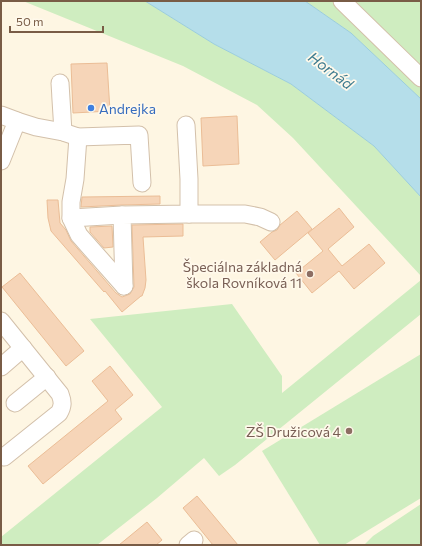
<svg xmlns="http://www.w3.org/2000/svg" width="422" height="546" viewBox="0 0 422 546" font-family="Commissioner,sans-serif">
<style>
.green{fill:#cfedc0}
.water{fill:#b5deea;stroke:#9acddd}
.building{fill:#f6d5b8;stroke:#ebbd96}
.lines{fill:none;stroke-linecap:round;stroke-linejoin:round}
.minor-casing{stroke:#d3c0aa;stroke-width:19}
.minor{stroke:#fff;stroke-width:17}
.shop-dot{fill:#3f7fe0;stroke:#fff9eb;stroke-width:1.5}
.education-dot{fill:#8d6e63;stroke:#fff9eb;stroke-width:1.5}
.labels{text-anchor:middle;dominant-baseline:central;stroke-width:3.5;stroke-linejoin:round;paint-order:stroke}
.shop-label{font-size:14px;fill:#366cbe;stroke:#fff9eb;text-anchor:start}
.education-label{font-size:14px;fill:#785e54;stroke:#fff9eb;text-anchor:end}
.water-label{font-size:15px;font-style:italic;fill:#3d7b8f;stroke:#fff9eb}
</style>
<rect width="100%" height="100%" fill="#fef6e3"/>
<g class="green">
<polygon points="23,1 145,1 214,44 291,84 374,146 421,197 421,276 293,138 257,105 183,66"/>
<polygon points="305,1 421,1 421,99 351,33"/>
<polygon points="421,280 421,314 235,465 219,476 204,458 157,498 97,545 1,545 1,537 162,407 90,319 232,304 282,376 282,393"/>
<polygon points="421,354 421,498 344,545 320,545 262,451"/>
<polygon points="421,504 421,545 364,545 373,536"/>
</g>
<polygon class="water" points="145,1 305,1 351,33 421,99 421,197 374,146 291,84 214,44"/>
<g class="building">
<polygon points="107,63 110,111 73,113 71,64"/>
<polygon points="237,116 239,164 203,166 201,118"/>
<polygon points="160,196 160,204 122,205 81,207 82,197"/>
<polygon points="47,200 58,200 60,223 66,230 71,241 116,293 122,297 130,294 134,287 132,225 183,224 183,236 143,237 146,280 145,288 142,296 141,296 135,301 122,312 105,291 104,292 51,231 48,218"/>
<polygon points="339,208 354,227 328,249 342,266 369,244 385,263 354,289 339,271 312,293 296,273 323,251 308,233"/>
<polygon points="297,211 312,229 275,260 260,242 272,232 277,230 280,225"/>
<polygon points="112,226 113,247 104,248 90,232 90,227"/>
<polygon points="20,273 84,351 66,366 2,287"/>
<polygon points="110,366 133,395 115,410 122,419 43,484 28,466 108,401 92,381"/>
<polygon points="197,496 208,509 238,545 213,545 200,529 183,508"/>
<polygon points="147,522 162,540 156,545 119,545"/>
</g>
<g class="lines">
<g class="minor-casing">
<g id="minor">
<polyline points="342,1 421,78"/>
<polyline points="60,83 63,132"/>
<polyline points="1,115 17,121 1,161"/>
<polyline points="17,121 36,127 63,132 78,137 139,135 142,183"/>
<polyline points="78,137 75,179 71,202 71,218 79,235 124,286"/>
<polyline points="189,214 245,214 260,217 271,222"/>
<polyline points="71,218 122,215"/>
<polyline points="124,286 122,215 189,214 189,179 186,125"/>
<path d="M1,321L60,394C63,402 63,406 59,413L4,457"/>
<polyline points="1,367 23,348"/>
<polyline points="15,403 47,377"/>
<polyline points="188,545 194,540"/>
</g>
</g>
<use href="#minor" class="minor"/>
</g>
<circle class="shop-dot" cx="91" cy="108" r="4"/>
<g class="education-dot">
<circle cx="310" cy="274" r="4"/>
<circle cx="349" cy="431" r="4"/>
</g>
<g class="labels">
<g class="shop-label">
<text x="99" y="108">Andrejka</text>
</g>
<g class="education-label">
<text x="302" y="266">Špeciálna základná<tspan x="302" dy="16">škola Rovníková 11</tspan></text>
<text x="341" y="431">ZŠ Družicová 4</text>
</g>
<g class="water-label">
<text transform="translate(331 70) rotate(37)">Hornád</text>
</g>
</g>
<rect width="422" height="546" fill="none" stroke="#795c46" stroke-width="4"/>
<path d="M10 26v6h93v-6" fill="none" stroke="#795c46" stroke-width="2"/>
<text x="16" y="26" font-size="12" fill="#795c46" stroke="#fff9eb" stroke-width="3" paint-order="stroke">50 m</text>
</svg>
